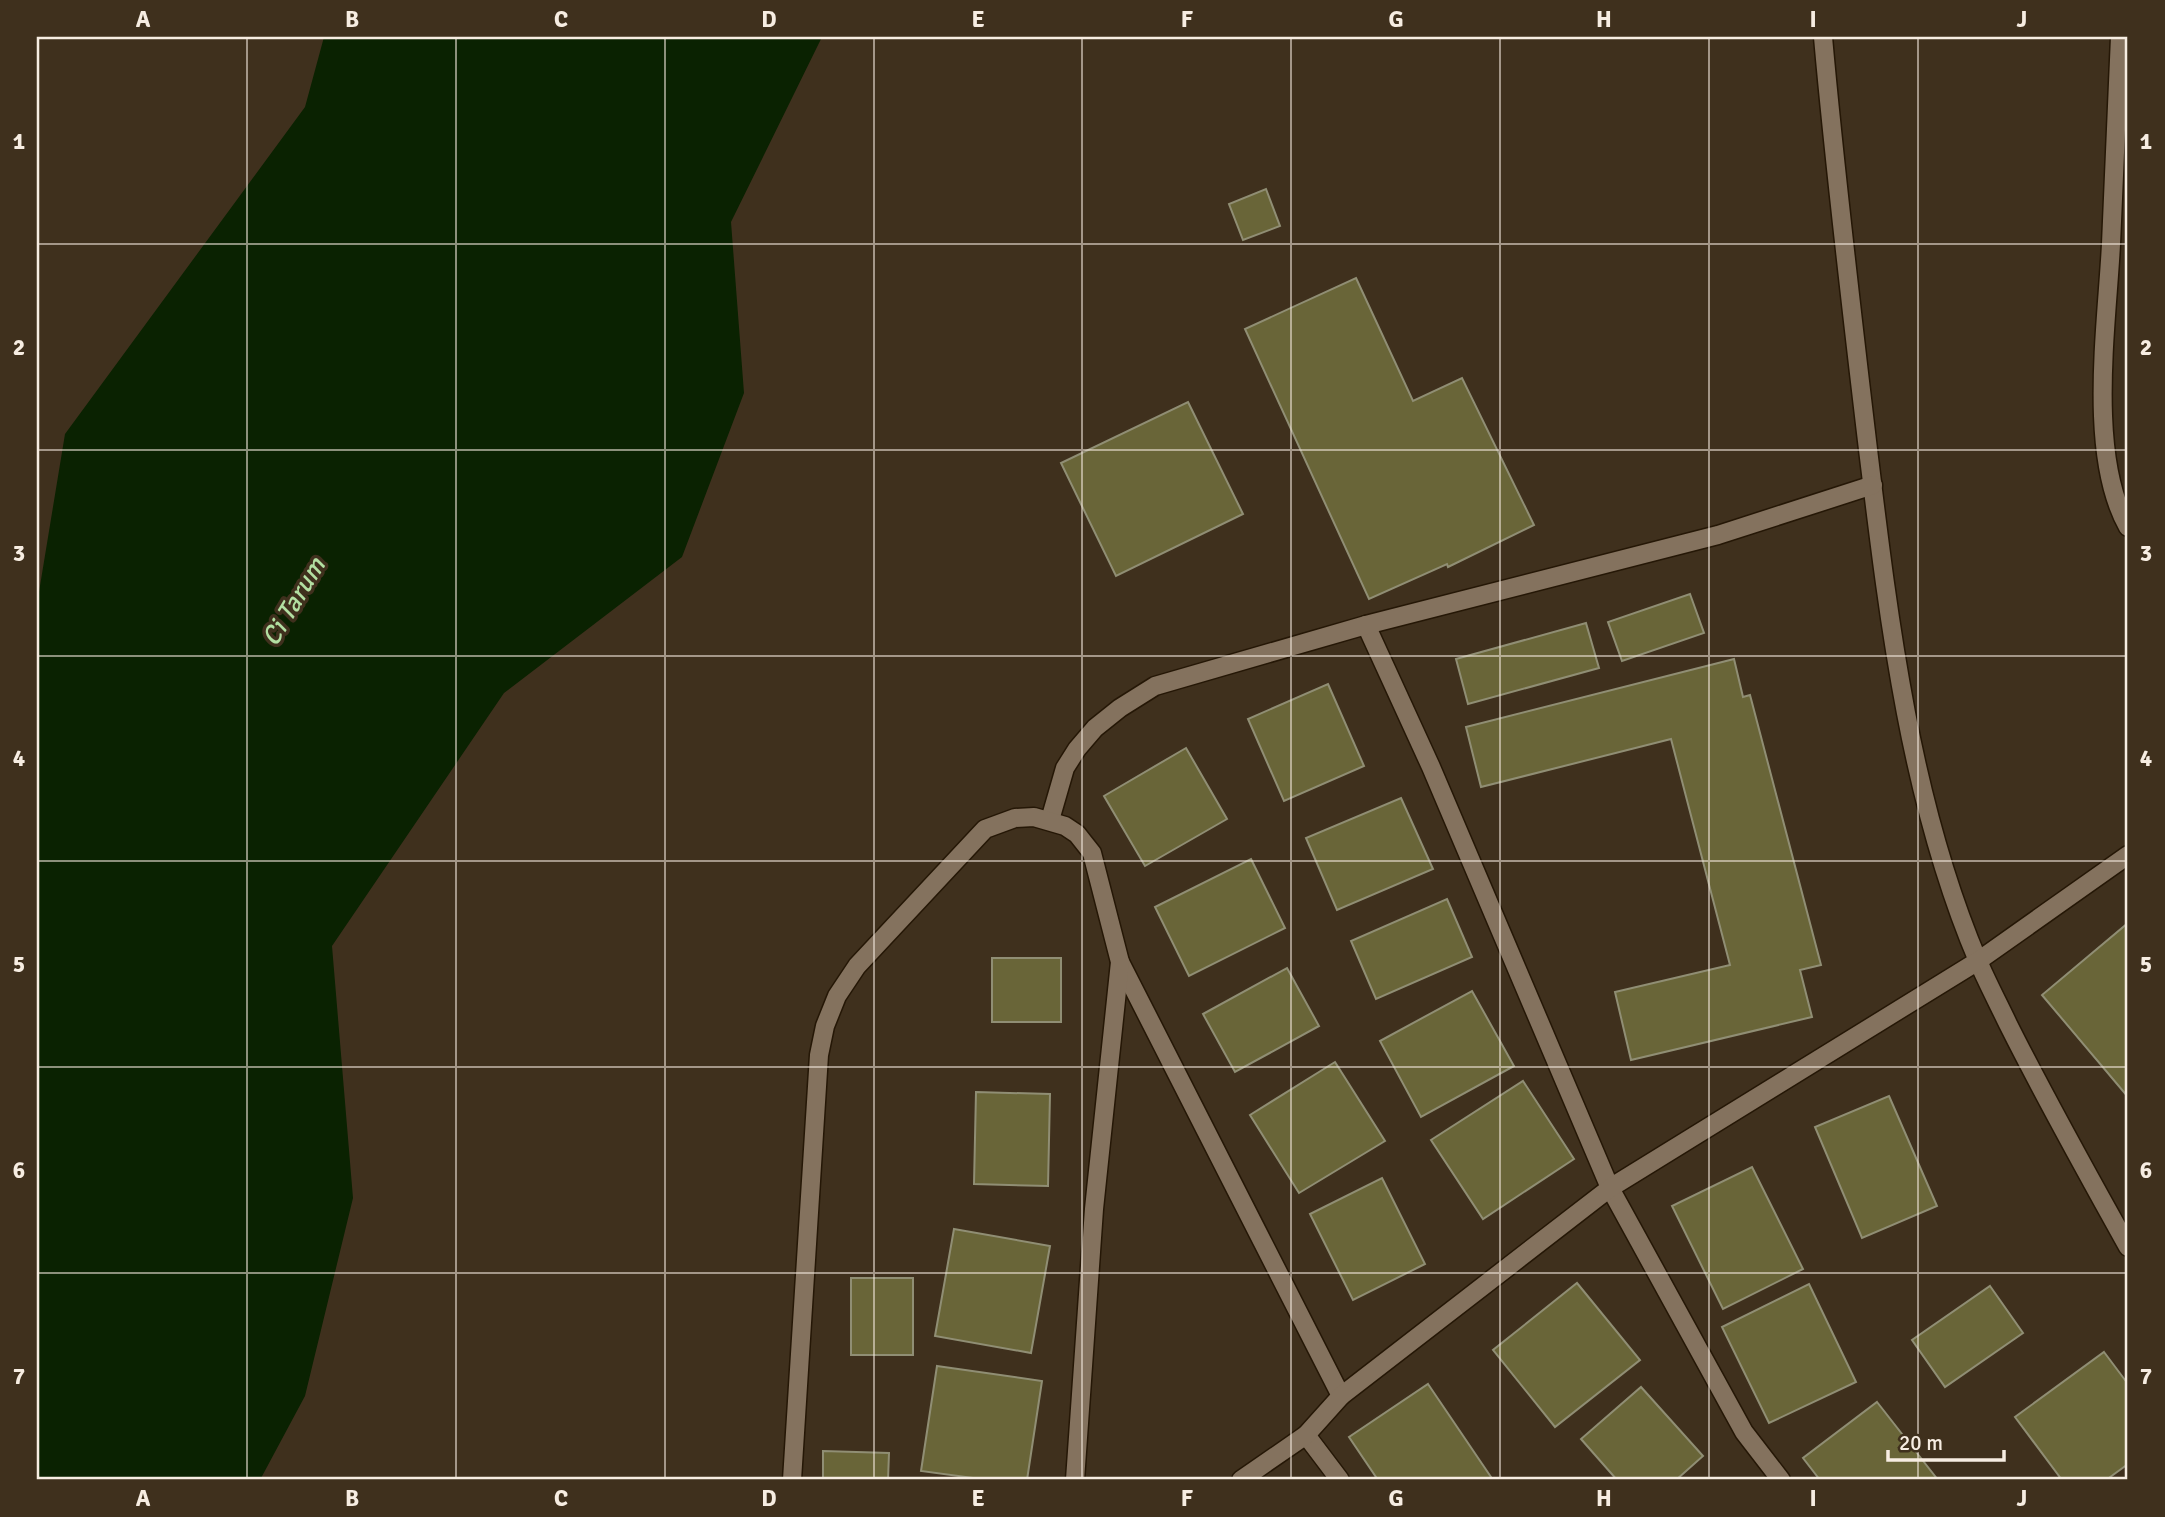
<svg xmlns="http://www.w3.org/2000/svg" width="2165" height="1517" viewBox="0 0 2165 1517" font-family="Signika,sans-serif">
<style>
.water{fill:#0a2201}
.building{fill:#696538;stroke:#908e74;stroke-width:2}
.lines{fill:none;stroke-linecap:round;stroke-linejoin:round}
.minor-casing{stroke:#251706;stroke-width:21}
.minor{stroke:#84725e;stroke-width:18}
.grid{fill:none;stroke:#f7ede2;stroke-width:2;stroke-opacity:0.55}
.labels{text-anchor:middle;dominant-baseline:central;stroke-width:7;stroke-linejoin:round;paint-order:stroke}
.water-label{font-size:26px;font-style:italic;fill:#b3e0a2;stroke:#3f301d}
.neatline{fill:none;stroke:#f7ede2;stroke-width:2.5}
.grid-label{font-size:23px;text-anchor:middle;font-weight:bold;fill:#f7ede2}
</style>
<rect width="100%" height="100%" fill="#3f301d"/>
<polygon class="water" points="324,37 822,37 731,222 744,393 682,557 504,693 332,946 353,1198 305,1396 260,1480 37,1480 37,604 65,434 305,107"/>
<g class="building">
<polygon points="1266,189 1280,226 1243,240 1229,204"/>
<polygon points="1356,278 1413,401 1462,378 1534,525 1448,567 1447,564 1369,599 1245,329"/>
<polygon points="1188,402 1243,514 1116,576 1061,463"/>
<polygon points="1690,594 1704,633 1622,661 1608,622"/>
<polygon points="1586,623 1599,668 1468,704 1456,659"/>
<polygon points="1734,659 1743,697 1750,695 1821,965 1800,970 1812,1017 1631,1060 1615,992 1730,965 1671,739 1481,787 1466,727"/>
<polygon points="1328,684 1364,766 1284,801 1248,719"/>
<polygon points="1186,748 1227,819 1145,866 1104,796"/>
<polygon points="1401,798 1433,869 1337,910 1306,838"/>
<polygon points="1251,859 1285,928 1189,976 1155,907"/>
<polygon points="1447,899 1472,957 1376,999 1351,941"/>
<polygon points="2128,923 2128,1097 2042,995"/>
<rect x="992" y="958" width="69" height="64"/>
<polygon points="1287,968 1319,1026 1235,1072 1203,1014"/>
<polygon points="1472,991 1514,1066 1421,1117 1380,1041"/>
<polygon points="1335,1062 1385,1141 1299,1193 1250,1115"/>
<polygon points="1523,1081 1574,1159 1483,1219 1431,1140"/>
<polygon points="976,1092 1050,1094 1048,1186 974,1184"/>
<polygon points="1889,1096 1937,1206 1862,1238 1815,1127"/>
<polygon points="1752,1167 1803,1269 1723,1309 1672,1206"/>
<polygon points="1382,1178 1425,1264 1353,1300 1310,1214"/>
<polygon points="954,1229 1050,1246 1031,1353 935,1336"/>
<rect x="851" y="1278" width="62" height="77"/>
<polygon points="1577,1283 1640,1360 1555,1427 1493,1350"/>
<polygon points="1809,1284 1856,1382 1769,1423 1722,1327"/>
<polygon points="1990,1286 2023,1333 1945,1387 1912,1340"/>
<polygon points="2104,1352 2128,1384 2128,1464 2106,1480 2062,1480 2015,1417"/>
<polygon points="937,1366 1042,1381 1027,1480 988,1480 921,1471"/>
<polygon points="1428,1384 1493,1480 1378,1480 1349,1437"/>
<polygon points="1641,1387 1703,1456 1676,1480 1617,1480 1581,1439"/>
<polygon points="1877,1402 1938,1480 1820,1480 1803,1458"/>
<polygon points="823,1451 889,1453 888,1480 823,1480"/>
</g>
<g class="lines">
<g class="minor-casing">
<g id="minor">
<path d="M1823,37C1835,172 1851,306 1867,441C1888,614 1909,799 1978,961C1987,982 1998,1003 2008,1024C2046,1100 2087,1173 2128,1247"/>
<path d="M2120,37C2117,106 2114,175 2111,244C2107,325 2087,455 2128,527"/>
<polyline points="1366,625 1431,767 1610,1188 1744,1432 1781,1480"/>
<polyline points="1050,820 1065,768 1077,749 1095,728 1120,708 1155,686 1366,625 1718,535 1873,485"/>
<polyline points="1120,962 1341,1396"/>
<polyline points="1306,1435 1340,1480"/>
<polyline points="792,1480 819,1055 825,1026 837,996 857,966 985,829 1015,818 1034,817 1065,826 1077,834 1092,853 1120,962 1094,1209 1075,1480"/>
<polyline points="1241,1480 1306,1435 1341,1396 1610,1188 1978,961 2128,855"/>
</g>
</g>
<use href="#minor" class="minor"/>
</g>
<path class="grid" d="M247,37V1480M456,37V1480M665,37V1480M874,37V1480M1082,37V1480M1291,37V1480M1500,37V1480M1709,37V1480M1918,37V1480M37,244H2128M37,450H2128M37,656H2128M37,861H2128M37,1067H2128M37,1273H2128"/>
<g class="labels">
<g class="water-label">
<text transform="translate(294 602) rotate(-59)">Ci Tarum</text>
</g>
</g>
<rect width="2165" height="1517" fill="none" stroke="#3f301d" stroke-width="77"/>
<path d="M1888 1450v10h116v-10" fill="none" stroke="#f7ede2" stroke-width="3.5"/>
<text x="1899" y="1450" font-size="21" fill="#f7ede2" stroke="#3f301d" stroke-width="5" paint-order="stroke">20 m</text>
<rect x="38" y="38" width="2088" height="1440" class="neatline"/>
<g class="grid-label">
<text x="143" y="27">A</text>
<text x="352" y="27">B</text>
<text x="561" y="27">C</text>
<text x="769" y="27">D</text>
<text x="978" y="27">E</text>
<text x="1187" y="27">F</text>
<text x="1396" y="27">G</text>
<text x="1604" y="27">H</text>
<text x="1813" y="27">I</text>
<text x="2022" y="27">J</text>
<text x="19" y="149">1</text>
<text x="2146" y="149">1</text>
<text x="19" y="355">2</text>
<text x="2146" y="355">2</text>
<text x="19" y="561">3</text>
<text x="2146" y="561">3</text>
<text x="19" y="766">4</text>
<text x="2146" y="766">4</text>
<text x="19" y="972">5</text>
<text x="2146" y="972">5</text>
<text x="19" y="1178">6</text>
<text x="2146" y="1178">6</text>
<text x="19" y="1384">7</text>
<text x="2146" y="1384">7</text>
<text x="143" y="1506">A</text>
<text x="352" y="1506">B</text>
<text x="561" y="1506">C</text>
<text x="769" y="1506">D</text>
<text x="978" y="1506">E</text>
<text x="1187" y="1506">F</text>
<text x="1396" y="1506">G</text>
<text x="1604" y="1506">H</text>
<text x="1813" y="1506">I</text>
<text x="2022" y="1506">J</text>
</g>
</svg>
